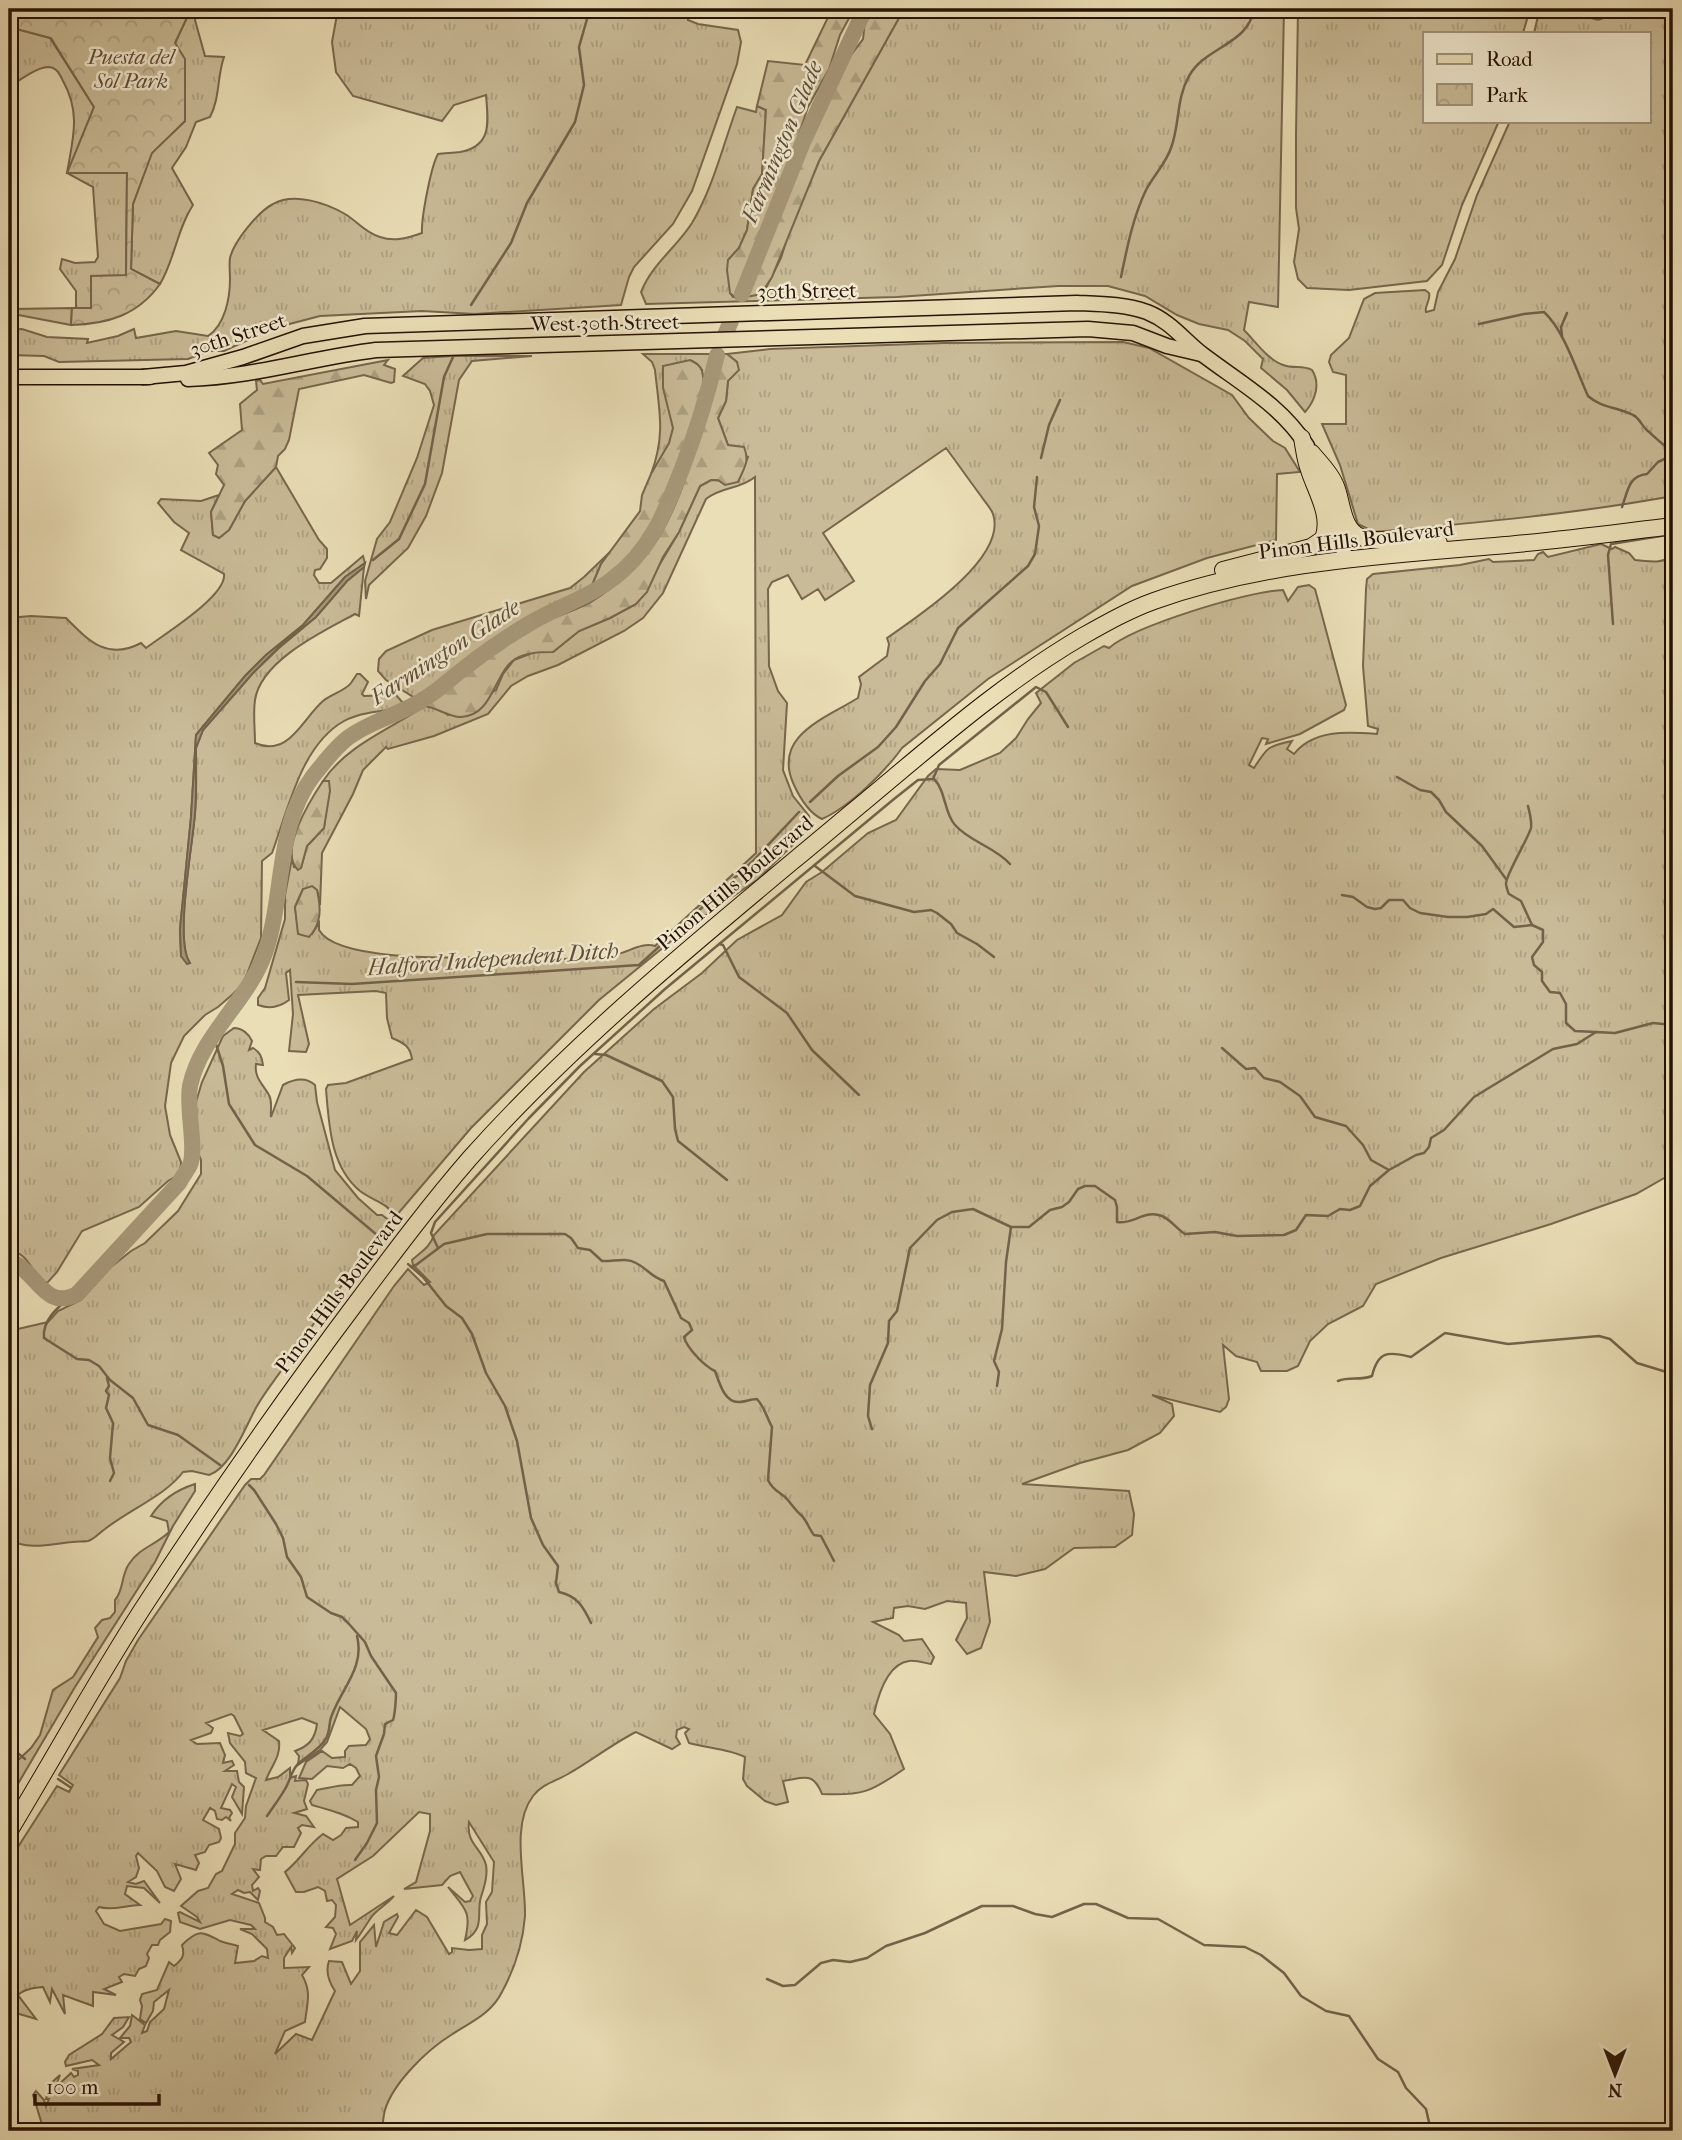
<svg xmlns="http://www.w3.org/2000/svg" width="1682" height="2140" viewBox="0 0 1682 2140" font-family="'IM FELL French Canon',serif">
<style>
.grass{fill:url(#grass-tufts);stroke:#78664c;stroke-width:2;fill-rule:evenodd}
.forest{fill:url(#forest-firs);stroke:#78664c;stroke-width:2}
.park{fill:url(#park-crowns);stroke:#78664c;stroke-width:2}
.water{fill:#a79879;stroke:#736249;stroke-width:2}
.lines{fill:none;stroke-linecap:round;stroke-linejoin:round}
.stream{stroke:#736249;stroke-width:2.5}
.river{stroke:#a79879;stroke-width:16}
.major-casing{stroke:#261102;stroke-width:17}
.highway-casing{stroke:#261102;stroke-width:18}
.major{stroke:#eadeb6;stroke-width:14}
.highway{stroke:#eadeb6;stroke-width:16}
.labels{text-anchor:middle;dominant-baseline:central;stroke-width:5;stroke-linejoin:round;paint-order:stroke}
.park-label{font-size:21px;font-style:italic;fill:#5f4c36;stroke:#f1ead0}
.street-label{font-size:21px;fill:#261102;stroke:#f1ead0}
.water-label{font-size:23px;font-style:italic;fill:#604e38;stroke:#f1ead0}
</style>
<defs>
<pattern id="grass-tufts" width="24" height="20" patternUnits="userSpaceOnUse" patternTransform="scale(1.75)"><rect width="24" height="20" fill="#c9bb97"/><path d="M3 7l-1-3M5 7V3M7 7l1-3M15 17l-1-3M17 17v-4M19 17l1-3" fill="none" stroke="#aca080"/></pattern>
<pattern id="forest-firs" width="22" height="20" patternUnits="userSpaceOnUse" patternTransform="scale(1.75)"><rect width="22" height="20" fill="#c9bb97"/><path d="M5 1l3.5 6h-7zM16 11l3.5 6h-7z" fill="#aca080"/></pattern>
<pattern id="park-crowns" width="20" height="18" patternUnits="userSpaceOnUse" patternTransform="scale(1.75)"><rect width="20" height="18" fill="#c9bb97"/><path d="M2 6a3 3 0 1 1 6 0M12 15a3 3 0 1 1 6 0" fill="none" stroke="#aca080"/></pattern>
</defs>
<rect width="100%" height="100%" fill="#eadeb6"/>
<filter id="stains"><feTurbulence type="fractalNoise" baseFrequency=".00286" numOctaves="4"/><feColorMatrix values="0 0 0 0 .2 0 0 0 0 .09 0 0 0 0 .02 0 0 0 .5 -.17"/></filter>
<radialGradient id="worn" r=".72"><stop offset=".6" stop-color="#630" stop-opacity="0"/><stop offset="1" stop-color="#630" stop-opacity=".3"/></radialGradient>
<g class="grass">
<path d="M191,9H204L198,11L195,20L205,56L224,57C217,77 220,98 210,117L196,122L186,147L172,168L193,205C177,229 175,259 160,284L131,269L133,204L152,152L185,121L175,43Z"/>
<path d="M338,9H688V20L698,24L738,30L741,42L737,64L692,191L673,224L634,267L629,277L621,305L475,314L422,311L320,316L274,328L224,351H209L188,359L59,362L44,356L9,355V330L22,329L47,337L88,339L87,343L118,336L134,329L136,338L176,331L208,336C225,325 230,298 230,279C230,273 229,264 230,258C234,241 258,212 273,204C294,192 326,203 345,214C357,221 365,233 380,237C394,242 408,238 422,233C421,219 431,166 438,154C445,153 452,153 460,152C493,146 488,121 486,95L454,105L442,121L353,96L336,72L332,42Z"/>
<path d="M904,9H1284L1278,307L1249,302L1244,330C1255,341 1268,360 1283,365C1293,369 1303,365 1312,370C1321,384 1315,401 1305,412L1287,390L1261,368L1263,359L1245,341L1228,330L1199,324L1177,315L1145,296L1108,286H1058L897,297L646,304L641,292C652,264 676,248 692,223C713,188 723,145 737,107L756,112L757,106L766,110L762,174L753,189L747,230L739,248L728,260L730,293L733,297L766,288L781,258L789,232L819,161Z"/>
<polygon points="1298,9 1530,9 1523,33 1425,33 1425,121 1499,121 1462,205 1442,265 1427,281 1349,290 1307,288 1298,279 1294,262 1299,229 1296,208 1296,134"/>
<path d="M1543,9C1552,9 1563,7 1572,9C1586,11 1598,32 1611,9H1673V496C1574,514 1475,523 1374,532L1358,524L1340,465L1322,424H1346V375L1333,372L1329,362L1331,355L1349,338L1364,299L1375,293L1425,290L1429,293C1431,301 1424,306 1426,312L1434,310L1438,292L1455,259L1477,195L1510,121H1649V33H1534L1539,12Z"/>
<path d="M9,27L50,38L94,107L127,172L126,275L91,308H76V291L60,269L62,259L75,263L95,262L98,257L93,187L67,173C73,138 81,113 63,81C60,75 57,67 48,67C35,68 20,80 9,87Z"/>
<polygon points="72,308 71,325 13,314 13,309"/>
<path d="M1123,342L1149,348L1232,395L1249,418L1273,441L1285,448L1300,472L1277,474L1276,540L1207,558L1132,586L988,679L902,748C884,773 849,807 822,819C809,813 800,798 794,785C771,736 826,718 858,698L861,684L859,677L887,656L889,644L887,638C917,617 1008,558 993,514C991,508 984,501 981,496C969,480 958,464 946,448L823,533L854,581L825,600L818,589L802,599L788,575L772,582L768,589L769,666L778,691L787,703L783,770L793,796L809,816L811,827L757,880L692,924L599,1000L471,1128L396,1216C392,1212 388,1207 384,1205C376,1200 368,1197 360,1191C330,1166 329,1124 326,1089L328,1085L346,1083L412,1059C410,1046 404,1043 392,1038L387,1018L386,993L376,991L298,995L309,1044L306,1052L289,1051L293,1014L290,970L286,973L289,1000C280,1007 269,1009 258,1005V998L265,988L285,919V895L292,858L294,867L301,868L307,846L324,828L329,781H323C347,745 390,729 425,706L439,708L448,715L496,690L503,674L514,660L535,652H553L579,631L610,618L636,604L679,532L700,486L711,480L738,482L748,457L728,445L718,418L726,401L728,381L737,362L727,354L770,349L944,343ZM755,477L756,853L655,946C643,942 630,951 618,954C584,960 547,959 512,961L511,957C473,957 338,964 319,930V923L312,934L298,929L295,907L303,889L317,890L320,905L322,853L353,794L363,770L386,747L388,749L434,736L488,714L511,686L528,676L558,665L624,631L643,618L663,593L706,499C722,486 739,490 755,477Z"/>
<path d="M643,354H714L703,391L702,370L663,366C660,390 673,407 673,428C673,444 659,461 651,474C666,434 659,410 655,370L652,362Z"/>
<polygon points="451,356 532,356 472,361 459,380 442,473 426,516 408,548 369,585 366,599 365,581 377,539 390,522 417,458 434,405 430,391 425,384 403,376 423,358"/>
<path d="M276,467L319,540L327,549V558L320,569L315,570L314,575L319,583H331L363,556L365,563L345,577L303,625L266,655L245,676L196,735L191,817L180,929L181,956L190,963C174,941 193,843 195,813C197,791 196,770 196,748L203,730L253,673L279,648L316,617L347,581L364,567L359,616L355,614C324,631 261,660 255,700C253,714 255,729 255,743C289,758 302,719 323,701C331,694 345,691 351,683C353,680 355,677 357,674H360L368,682L362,694L364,696L396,695L404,704L402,707L397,709C380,711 358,713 344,721C301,745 288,810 272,853L262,861L261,938L247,974L242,985L233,994L218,1007L205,1015L184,1036L171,1063L165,1106L170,1135L181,1162L180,1174L168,1181L139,1207L82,1231L57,1272L48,1282L45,1283C31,1273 29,1252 9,1251V842L11,833L9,829V618L31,616L66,618C89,641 107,661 141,643L146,648C163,635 227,596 224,574L181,550L189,533L174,522L158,503L161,499L201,501L219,495L211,512L213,535L229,530L245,501Z"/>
<path d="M1601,544L1612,549L1615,547L1629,553L1635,560C1649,561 1663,565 1673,554V1173L1636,1194L1551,1224L1441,1258L1376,1284L1363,1306L1328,1324L1310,1341L1298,1366L1287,1371H1261L1257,1362L1236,1356L1223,1345L1229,1399L1226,1407L1220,1412L1152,1395L1172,1404L1174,1416L1160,1433L1128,1450L1080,1463L1022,1484L1129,1491L1134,1514L1132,1535L1115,1547L1074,1548L1045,1569L1016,1576L984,1572L990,1622L981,1648L967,1654L956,1640L967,1618L966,1603L947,1601L925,1609L908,1606L894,1608L893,1618L873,1622L899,1635L904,1641L922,1639L934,1657L931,1664C925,1663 916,1660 909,1661C887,1664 878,1696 874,1714L890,1734L904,1769C871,1792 862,1796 822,1794C813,1771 804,1778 783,1781L788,1802L776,1805L765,1801L747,1786L743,1779L745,1757C730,1749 707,1748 689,1743L685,1733L689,1729L684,1727L677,1730L676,1737L680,1744L672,1749L636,1732C612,1744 591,1761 568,1774C556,1781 542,1784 533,1796C510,1826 526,1880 525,1916C523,1942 515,1968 502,1992C491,2014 471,2022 451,2035C427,2050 393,2083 385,2110C383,2117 383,2124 382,2131H44L33,2095L36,2091L44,2100L46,2106L49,2099H46L50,2084L60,2075L55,2088L71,2073L74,2077L78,2075V2071L72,2069L99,2065L92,2060L66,2066L65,2062L69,2055L102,2034L114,2018L129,2017L123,2027L112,2035L124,2042L111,2053V2059L131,2042L129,2038H120L130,2026L132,2015L145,2025L142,2033L147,2031L150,2022L164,2009L169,1990L154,2002L153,2011L146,2023L140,2019L142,2006L140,2000L142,1994L157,1990L169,1962L174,1966C183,1959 185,1955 182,1945C198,1929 202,1931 220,1941C225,1943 232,1944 238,1946L235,1963L254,1961L262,1956L268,1958L267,1949L252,1934L240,1929H255L251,1925L230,1920L200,1929L180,1922L178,1913L180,1912L200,1922L197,1917L181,1906L198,1891L208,1888L216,1874L222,1871L235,1844V1833L245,1818L246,1806L256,1778L246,1773L245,1762L230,1743L228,1733L240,1736L243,1734L234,1716L231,1714L206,1723L213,1728L211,1733L191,1740L197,1744L220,1743L225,1755L223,1763L232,1761L234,1765L225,1771H237L239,1782L244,1787L242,1814L232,1797L236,1787L232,1784L221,1808L230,1810L232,1813L229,1818L231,1821L226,1817L222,1820L217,1819L215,1811L210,1808L203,1820L219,1829L221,1838L219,1842L209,1845L205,1852L195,1855L199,1863L196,1870L175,1864L181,1879L174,1891L165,1887L157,1871L138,1853L136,1856L139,1868L136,1877L128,1882L136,1884L144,1881L160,1903L144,1888L127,1886L125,1894L140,1905C127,1905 112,1911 99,1907L96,1911L104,1924L120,1931L161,1924L165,1919L171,1921L170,1932L160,1940L158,1945H152L147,1954L149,1958L146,1966L139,1969L135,1976L124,1974L119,1977L122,1982L104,1989L116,1995L93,1992V2006L63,1995L65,2014L52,1989L50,2002L43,1987C34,1988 24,1989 18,1995L36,2019L9,2011V1861L57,1786L69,1792L73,1785L59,1775L120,1678L126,1661L138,1640L245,1485L251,1479H260L264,1475L394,1286L408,1269L424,1285L430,1282L413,1265L412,1260C422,1251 430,1247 434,1235L584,1072L654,1009L702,973L737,940L782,915L806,882L822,872L868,833L896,820L928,776L936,769L960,770L1000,753L1016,738L1028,719L1041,703L1036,693L1074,663L1104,646L1109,648C1134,626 1248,591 1283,590L1288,601L1298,587L1309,585L1315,589L1346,705L1344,710L1300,734L1266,744L1268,739L1262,738L1249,765L1254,768C1267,748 1267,746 1292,741L1287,749L1294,754C1314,729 1348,732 1377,734L1378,729L1368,726L1363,666L1366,589L1367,579L1373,574L1460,565L1489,559L1493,562L1534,560L1538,554L1543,552L1548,557ZM340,1707L366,1729L370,1739L366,1745L349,1746L345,1751V1757L332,1758L322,1751L306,1762L299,1778L312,1779L327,1766L343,1768L350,1764L356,1768L360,1776L352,1785C341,1784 328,1788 317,1790L310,1801L312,1805C329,1810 343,1813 358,1822V1827L346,1828L341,1835L333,1840L323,1834C308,1845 300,1860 285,1872L296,1892H304L318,1887L325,1891L327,1901L332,1900L336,1905L335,1917L326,1927L333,1928L336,1934L330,1949L352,1941L357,1931L356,1940C362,1932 367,1923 373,1915C378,1909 387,1904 394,1896L350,1925L337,1879L373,1856L419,1812L430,1814V1831L416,1882L404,1889L442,1885L450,1876L460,1872L473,1896L470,1901L465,1902L448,1887C465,1909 472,1911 465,1940C486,1929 476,1912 481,1897C484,1887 488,1876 486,1865C482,1848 466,1844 469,1822L494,1862L492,1892L486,1902L487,1924L482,1935V1949L469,1950L452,1948V1952L449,1954L427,1917L416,1910L397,1935L389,1933L398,1917L397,1914L384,1922L376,1947L374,1925L360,1942V1971L351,1984L342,1962L329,1961C325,1972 329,1982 335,1991L312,2040L296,2034L275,2054L285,2031L305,2022C307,2004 312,1992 302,1975L309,1967L284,1968V1958L291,1947L292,1953L295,1948L284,1934L277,1935L273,1927L265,1922V1918L259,1903L232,1894L238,1890L244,1893L250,1892L258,1900L260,1891L258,1888L253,1891L252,1885L259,1877L253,1869L260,1870L261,1859L266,1856H276L283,1847H294L301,1833L298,1828L302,1825L314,1827L306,1816L294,1813L307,1809L304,1801L308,1784L306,1780L295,1781L296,1776L290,1778V1768L278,1777L266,1780C271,1766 281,1757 279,1741L263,1730L302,1718L317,1724C315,1739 309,1746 295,1751L299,1756L298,1765L320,1750L327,1742Z"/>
<polygon points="611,551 601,564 590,590 565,599 529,618 415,698 386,680 378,671 379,659 386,651 432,630 570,588 584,577"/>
<path d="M234,1028C242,1028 249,1034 252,1041L249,1050L253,1048C260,1052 262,1057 263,1065L256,1064C254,1078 263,1084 269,1095C273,1103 270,1110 271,1117L283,1085C294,1079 306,1077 315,1085L317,1102L335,1170L358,1198L377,1215H382L391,1222C355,1267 320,1313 288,1361C278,1376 266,1390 257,1406C246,1425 231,1468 209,1475L192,1471L183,1472C166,1495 129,1510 105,1529C99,1533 95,1539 88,1541C83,1542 77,1541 72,1542C52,1544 27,1551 9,1539V1331L48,1322L58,1311L81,1300L111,1267L131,1251L145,1243L178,1211L201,1174V1160L194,1144L196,1102L202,1082L223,1036Z"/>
<path d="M195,1484V1491L173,1526L155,1562L75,1687L9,1799V1773L16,1762L31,1748L40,1735L53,1690L73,1677L98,1637L95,1628L102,1620L110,1618L115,1612V1600C124,1590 121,1575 129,1564C139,1548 156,1545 169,1532L167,1521L151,1516C162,1499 176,1490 195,1484Z"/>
</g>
<g class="forest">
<polygon points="832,9 854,9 840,35 829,69 808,107 780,192 742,283 742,294 752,281 828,94 842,67 863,39 865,21 869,9 904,9 819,161 772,277 761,294 737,299 730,293 727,270 728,260 739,248 747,230 753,189 762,174 766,110 757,106 768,61 805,65"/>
<path d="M720,354H727L737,362L739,370L728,381L726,401L718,418L728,445L744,447C750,462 744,468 738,482L725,485L718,480H711L700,486L679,532L663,557L647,592L636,604L610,618L579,631L553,652C540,652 527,652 515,659C493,674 494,715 461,717C452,718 437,708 425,706C456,682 485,656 518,634C540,620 568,615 591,602C617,586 644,562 660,535C689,486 702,419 719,364Z"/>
<polygon points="388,360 384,365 395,369 394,382 391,383 364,375 299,389 289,440 285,449 278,456 276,467 245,501 229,530 219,538 213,535 211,512 224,485 216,474 218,465 209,453 242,430 240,404 257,390 256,381 260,380 263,384"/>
<path d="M690,360C696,363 700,365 702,371C711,405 683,454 671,485C662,506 654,530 641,549C629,566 607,579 590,590L601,564L640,511L642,495L651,474L669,443L673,428L663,388V366Z"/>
<path d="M323,781H329L330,791L324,828L307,846L301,868L298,870C278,851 311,799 323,781Z"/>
<path d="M312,886L317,890C321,908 322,923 309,937L298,934L295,907L303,889Z"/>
</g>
<path class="park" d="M9,9H191L175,43L185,59V121L152,153L133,204L131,269L160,284C138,315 108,324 71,325L72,308H91V276L126,275L127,173H67L94,107L51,38L9,27Z"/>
<path class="water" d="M365,563L364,567L347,581L316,617L279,647L253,673L203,730L196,748C195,770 197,791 195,813C193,843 174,942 190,963L187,964L181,956L180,929L191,817L196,735L245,676L266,655L303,625L345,577Z"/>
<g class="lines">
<g class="stream">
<path d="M1121,277C1127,248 1133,217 1146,190C1154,175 1166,163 1171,148C1180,124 1176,99 1189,76C1206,46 1248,45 1254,9"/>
<polyline points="471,305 511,243 527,203 575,122 584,85 579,47 587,19 587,9"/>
<path d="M1479,324L1524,314L1544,312C1564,330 1577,372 1588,396C1601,408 1618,407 1633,415C1640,418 1642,427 1648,431C1656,438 1663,446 1673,451"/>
<polyline points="1562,336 1561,327 1567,313"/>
<polyline points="1041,458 1049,425 1060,400"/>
<path d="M1622,507C1628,491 1628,476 1647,474L1658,462L1673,455"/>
<polyline points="373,560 399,539 425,484 444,377 453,357"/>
<polyline points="1613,624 1608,555 1611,544 1673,534"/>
<polyline points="1397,777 1420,790 1431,792 1439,800 1446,812 1482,846 1506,879"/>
<path d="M934,779C946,791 944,813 955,825C970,842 995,847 1010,864"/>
<polyline points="810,802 838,776 878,747 896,727 925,681 940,664 958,628 1028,566 1035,554 1039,526 1034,507 1037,477"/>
<path d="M1528,806C1530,814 1532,821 1531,828C1528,839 1505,876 1506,884C1506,885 1508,893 1509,894L1521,901L1532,925"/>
<polyline points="815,866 855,896 914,912 931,910 937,913 951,924 957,933 977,944 994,957"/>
<polyline points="1342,895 1353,897 1367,907 1375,909 1381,908 1389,900 1403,900 1410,908 1420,913 1448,917 1467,917 1486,914 1493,909 1514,927 1532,925 1543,930 1543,942 1532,957 1534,965 1542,972 1542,981 1550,992 1560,993 1566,1004 1566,1023 1575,1031 1596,1032"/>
<polyline points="719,944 723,945 739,977 787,1013 812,1050 859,1095"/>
<polyline points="296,982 352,984 639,965 753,861 799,812"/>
<polyline points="213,1035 223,1066 229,1104 255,1145 307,1176 377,1235"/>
<polyline points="1222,1048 1246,1069 1255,1068 1264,1078 1280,1082 1300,1096 1315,1117 1346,1126 1363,1145 1371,1160 1389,1170"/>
<polyline points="595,1054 606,1055 662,1081 673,1097 675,1129 678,1141 727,1180"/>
<polyline points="438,1248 431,1233 435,1222 529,1118 580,1066 665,989 894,799 918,780 933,779 939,765 1036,687 1046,692 1068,727"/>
<path d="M408,1264L423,1277L446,1306L462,1318L472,1334L486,1373L505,1406L517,1441L531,1518L543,1545L558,1566L556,1583L559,1592C577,1596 583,1606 591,1623"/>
<path d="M411,1267L416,1265L444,1244L487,1234H565L571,1238L578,1248L590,1250L602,1261C613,1262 625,1257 636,1263C648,1269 650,1276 664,1281L681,1318L689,1323L692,1330L684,1337C687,1348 704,1366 715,1371C719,1381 724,1403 739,1402C745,1402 751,1399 757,1399C765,1408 766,1416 772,1427L768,1480C773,1491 779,1491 787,1499C792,1505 796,1511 802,1516C807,1521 809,1529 814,1535L821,1536L834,1561"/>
<path d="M69,1298C57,1308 42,1321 44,1338L77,1359L89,1360L99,1366L110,1380L133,1398L148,1425L178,1435L220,1465"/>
<polyline points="107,1378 109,1386 106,1391 109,1395 106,1408 113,1423 110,1458 114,1473 110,1481"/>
<path d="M1338,1381C1349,1376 1360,1381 1372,1376C1378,1351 1388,1351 1411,1357L1445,1333L1508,1344L1599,1336L1610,1339L1637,1363L1673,1374"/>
<polyline points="997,1386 999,1372 994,1361 1002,1329 1006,1262 1011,1227"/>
<path d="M872,1429L868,1416L870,1385L888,1343L889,1321L897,1311L910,1248L937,1220L952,1212L973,1209L1011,1227H1029L1050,1210L1062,1207L1069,1202L1078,1189L1085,1186H1095L1115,1200L1117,1207V1222C1133,1225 1145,1209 1162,1216C1171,1220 1177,1229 1185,1234L1215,1232L1237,1236L1284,1235L1296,1230L1306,1215L1328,1216L1340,1209L1350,1210L1360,1206L1370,1186L1389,1170L1416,1155L1424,1153L1429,1147L1431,1138L1444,1130L1474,1097L1553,1049L1577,1044L1596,1032L1615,1033L1653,1023L1673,1025"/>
<path d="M249,1485L254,1490L276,1524L283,1538L287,1557L301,1577L307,1597L331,1613L342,1617L349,1624L365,1642L371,1656L396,1693C396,1698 395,1715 393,1720L385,1724L384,1734L376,1756L379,1777L376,1790L377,1823L367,1843L355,1860"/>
<polyline points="9,1746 25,1759"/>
<polyline points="58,1779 70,1787"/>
<path d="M267,1816C273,1807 280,1798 285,1789C290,1781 291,1772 297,1765C306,1756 318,1751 325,1740C331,1732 328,1723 332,1715C342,1688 365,1667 357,1636"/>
<polyline points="767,1979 783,1986 795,1985 821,1963 833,1960 850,1962 867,1958 886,1946 925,1933 982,1906 1013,1906 1035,1914 1052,1917 1084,1904 1096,1904 1128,1918 1158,1919 1204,1945 1245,1947 1261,1955 1284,1973 1301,1996 1326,2011 1349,2016 1378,2059 1398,2072 1406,2088 1426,2109 1431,2131"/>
</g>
<g class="river">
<polyline points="742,294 803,142 865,9"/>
<polyline points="725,335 731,321"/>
<path d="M9,1261C37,1269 43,1312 77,1294L179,1183C182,1177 187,1171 190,1165C197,1149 186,1109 190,1086C201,1035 248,1001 265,953C285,895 275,827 313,776C324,763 335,747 349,737C372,720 400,715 424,699C438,691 449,680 462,670C482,654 505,638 527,625C554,608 586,599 611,580C651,551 666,510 683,466C697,430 708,393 717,355"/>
</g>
<g class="major-casing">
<g id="major">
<polyline points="9,377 150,377"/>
<path d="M143,377L186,373L243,357L303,336L365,326L1077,303C1100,304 1124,304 1147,312C1170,321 1183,339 1202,354C1240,383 1281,405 1307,446"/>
<path d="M188,379C254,377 311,358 376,350L1088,329L1133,333L1167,346L1201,354"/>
<polyline points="1322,473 1333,502 1345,558"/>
</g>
</g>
<g class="highway-casing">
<g id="highway">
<path d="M1312,453C1320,463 1330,472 1335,484C1343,501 1341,529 1361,537C1374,543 1421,541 1439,543"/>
<path d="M1223,570L1311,547L1323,539C1332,516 1316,492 1309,470C1305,460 1304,448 1302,438"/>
<path d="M9,1832C53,1759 95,1683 141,1611C210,1505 283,1400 359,1299C395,1251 431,1203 470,1158C584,1030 721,922 852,812C927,750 999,685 1083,636C1106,623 1129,610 1154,601C1264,562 1379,556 1495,546C1555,541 1614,533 1673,526"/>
</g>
</g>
<use href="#major" class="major"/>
<use href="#highway" class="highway"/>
</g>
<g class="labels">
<g class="park-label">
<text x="131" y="57">Puesta del<tspan x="131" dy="24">Sol Park</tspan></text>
</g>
<g class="street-label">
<text transform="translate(807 291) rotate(-1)">30th Street</text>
<text transform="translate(605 323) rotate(-1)">West 30th Street</text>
<text transform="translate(238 335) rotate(-18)">30th Street</text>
<text transform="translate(1356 540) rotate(-7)">Pinon Hills Boulevard</text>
<text transform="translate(735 883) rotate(-40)">Pinon Hills Boulevard</text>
<text transform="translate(339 1292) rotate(-53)">Pinon Hills Boulevard</text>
</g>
<g class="water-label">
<text transform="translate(782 142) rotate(-67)">Farmington Glade</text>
<text transform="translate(445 652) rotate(-33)">Farmington Glade</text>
<text transform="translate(493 959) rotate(-4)">Halford Independent Ditch</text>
</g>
</g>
<rect width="1682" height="2140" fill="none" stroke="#eadeb6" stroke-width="35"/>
<rect x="10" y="10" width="1661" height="2119" fill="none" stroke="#261102" stroke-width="3.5"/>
<rect x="18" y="18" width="1647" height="2105" fill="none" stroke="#261102" stroke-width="2"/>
<rect x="1423" y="32" width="228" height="91" fill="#f1ead0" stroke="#a0937e" stroke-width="2"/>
<rect x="1437" y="54" width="35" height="10" fill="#eadeb6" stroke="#a0937e" stroke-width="2"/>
<text x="1486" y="66" font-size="21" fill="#261102">Road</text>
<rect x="1437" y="84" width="35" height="21" fill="url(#park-crowns)" stroke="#a0937e" stroke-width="2"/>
<text x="1486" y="102" font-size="21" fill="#261102">Park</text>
<g transform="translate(1615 2074) rotate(180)" stroke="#f1ead0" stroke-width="5" paint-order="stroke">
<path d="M0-5L12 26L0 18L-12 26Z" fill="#261102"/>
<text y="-10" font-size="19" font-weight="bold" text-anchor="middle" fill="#261102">N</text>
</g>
<path d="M35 2094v10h124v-10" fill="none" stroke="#261102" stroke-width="3.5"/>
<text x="46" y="2094" font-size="21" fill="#261102" stroke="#f1ead0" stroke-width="5" paint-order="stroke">100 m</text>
<rect width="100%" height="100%" filter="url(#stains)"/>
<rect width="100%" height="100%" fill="url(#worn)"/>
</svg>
